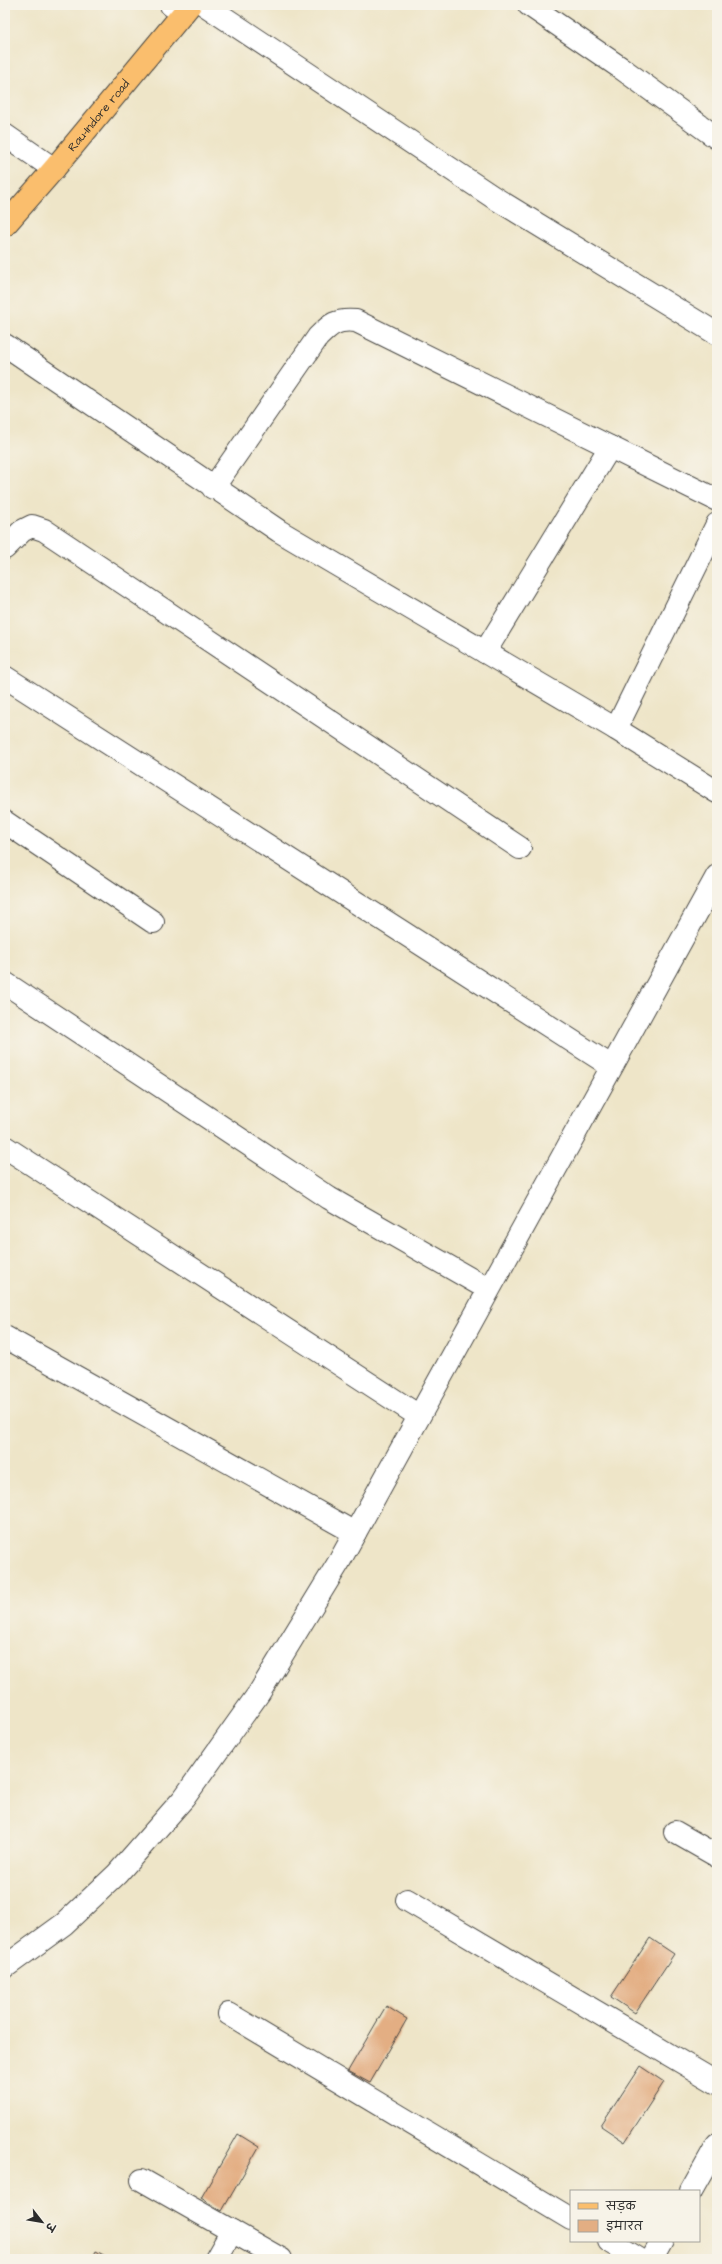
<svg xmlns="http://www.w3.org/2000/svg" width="722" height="2264" viewBox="0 0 722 2264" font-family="'Architects Daughter','Playpen Sans Deva',sans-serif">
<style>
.building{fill:#e3ae83}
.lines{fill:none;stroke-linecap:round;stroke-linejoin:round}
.minor-casing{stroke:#484743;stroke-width:24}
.major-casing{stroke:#484743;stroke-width:24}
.minor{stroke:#fff;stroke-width:22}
.major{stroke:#fabe6d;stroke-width:22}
.labels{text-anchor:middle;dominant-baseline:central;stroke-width:3;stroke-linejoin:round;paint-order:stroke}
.street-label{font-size:12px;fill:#2b2b2b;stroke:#f7f3e8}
</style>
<rect width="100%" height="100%" fill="#f7f3e8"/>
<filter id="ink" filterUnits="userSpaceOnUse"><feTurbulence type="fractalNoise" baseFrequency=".025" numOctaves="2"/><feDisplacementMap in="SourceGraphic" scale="8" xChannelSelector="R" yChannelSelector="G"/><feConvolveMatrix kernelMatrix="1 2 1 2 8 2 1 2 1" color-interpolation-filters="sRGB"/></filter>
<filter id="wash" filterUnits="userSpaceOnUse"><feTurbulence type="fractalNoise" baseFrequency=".012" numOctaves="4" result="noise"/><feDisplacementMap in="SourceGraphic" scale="16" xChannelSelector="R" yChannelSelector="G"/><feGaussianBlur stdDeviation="0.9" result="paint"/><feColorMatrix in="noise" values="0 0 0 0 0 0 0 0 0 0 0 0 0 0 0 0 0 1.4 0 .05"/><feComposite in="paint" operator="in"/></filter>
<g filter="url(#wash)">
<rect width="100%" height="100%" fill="#eee5c8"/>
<g id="blocks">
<g class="building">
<polygon points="650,1938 674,1954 635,2013 611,1997"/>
<polygon points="386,2006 407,2019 370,2083 348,2071"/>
<polygon points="640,2066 664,2082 625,2142 601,2126"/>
<polygon points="238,2134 259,2147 222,2211 201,2198"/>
<polygon points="96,2251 111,2259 92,2259"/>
</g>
</g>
</g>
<g filter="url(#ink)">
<use href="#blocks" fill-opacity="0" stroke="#484743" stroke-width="1"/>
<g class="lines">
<g class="minor-casing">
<g id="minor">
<polyline points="171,5 183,13"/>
<polyline points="205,5 493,197 717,334"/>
<polyline points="529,5 621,68 717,138"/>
<polyline points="5,135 54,169"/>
<polyline points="5,345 279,531 616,729 717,792"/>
<path d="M213,488L318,337C331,324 336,319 356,321L717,500"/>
<polyline points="5,548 22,531 32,526 44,530 520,848"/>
<polyline points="485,652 610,447"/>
<polyline points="5,677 611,1066"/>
<polyline points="616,729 717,524"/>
<polyline points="5,822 153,922"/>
<polyline points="5,983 329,1198 488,1289"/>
<polyline points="5,1147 419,1416"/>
<polyline points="5,1337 355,1533"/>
<polyline points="675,1832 717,1856"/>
<polyline points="407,1900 717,2083"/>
<polyline points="5,1967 64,1924 117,1874 184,1798 259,1693 339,1562 717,876"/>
<polyline points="229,2014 571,2219"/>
<polyline points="142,2180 281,2259"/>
<polyline points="691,2191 717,2145"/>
<polyline points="609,2241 639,2259"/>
<polyline points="216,2259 232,2231"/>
<polyline points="652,2259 662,2241"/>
</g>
</g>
<g class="major-casing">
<g id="major">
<path id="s1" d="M5,225L54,169L190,5"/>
</g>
</g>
<use href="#minor" class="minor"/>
<use href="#major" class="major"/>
</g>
</g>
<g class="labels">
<g class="street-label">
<text stroke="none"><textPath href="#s1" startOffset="144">Rau-Indore road</textPath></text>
</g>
</g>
<rect width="722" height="2264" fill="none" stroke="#f7f3e8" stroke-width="20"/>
<rect x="570" y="2190" width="130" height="52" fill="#f7f3e8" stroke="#a5a39c"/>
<rect x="578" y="2203" width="20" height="6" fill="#fabe6d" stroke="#a5a39c"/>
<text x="606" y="2210" font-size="12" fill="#2b2b2b">सड़क</text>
<rect x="578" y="2220" width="20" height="12" fill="#e3ae83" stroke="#a5a39c"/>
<text x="606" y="2230" font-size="12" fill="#2b2b2b">इमारत</text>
<g transform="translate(42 2222) rotate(121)" stroke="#f7f3e8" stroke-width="3" paint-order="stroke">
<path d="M0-3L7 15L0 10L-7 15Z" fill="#2b2b2b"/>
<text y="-6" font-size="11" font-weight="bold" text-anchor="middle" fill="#2b2b2b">उ</text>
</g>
</svg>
